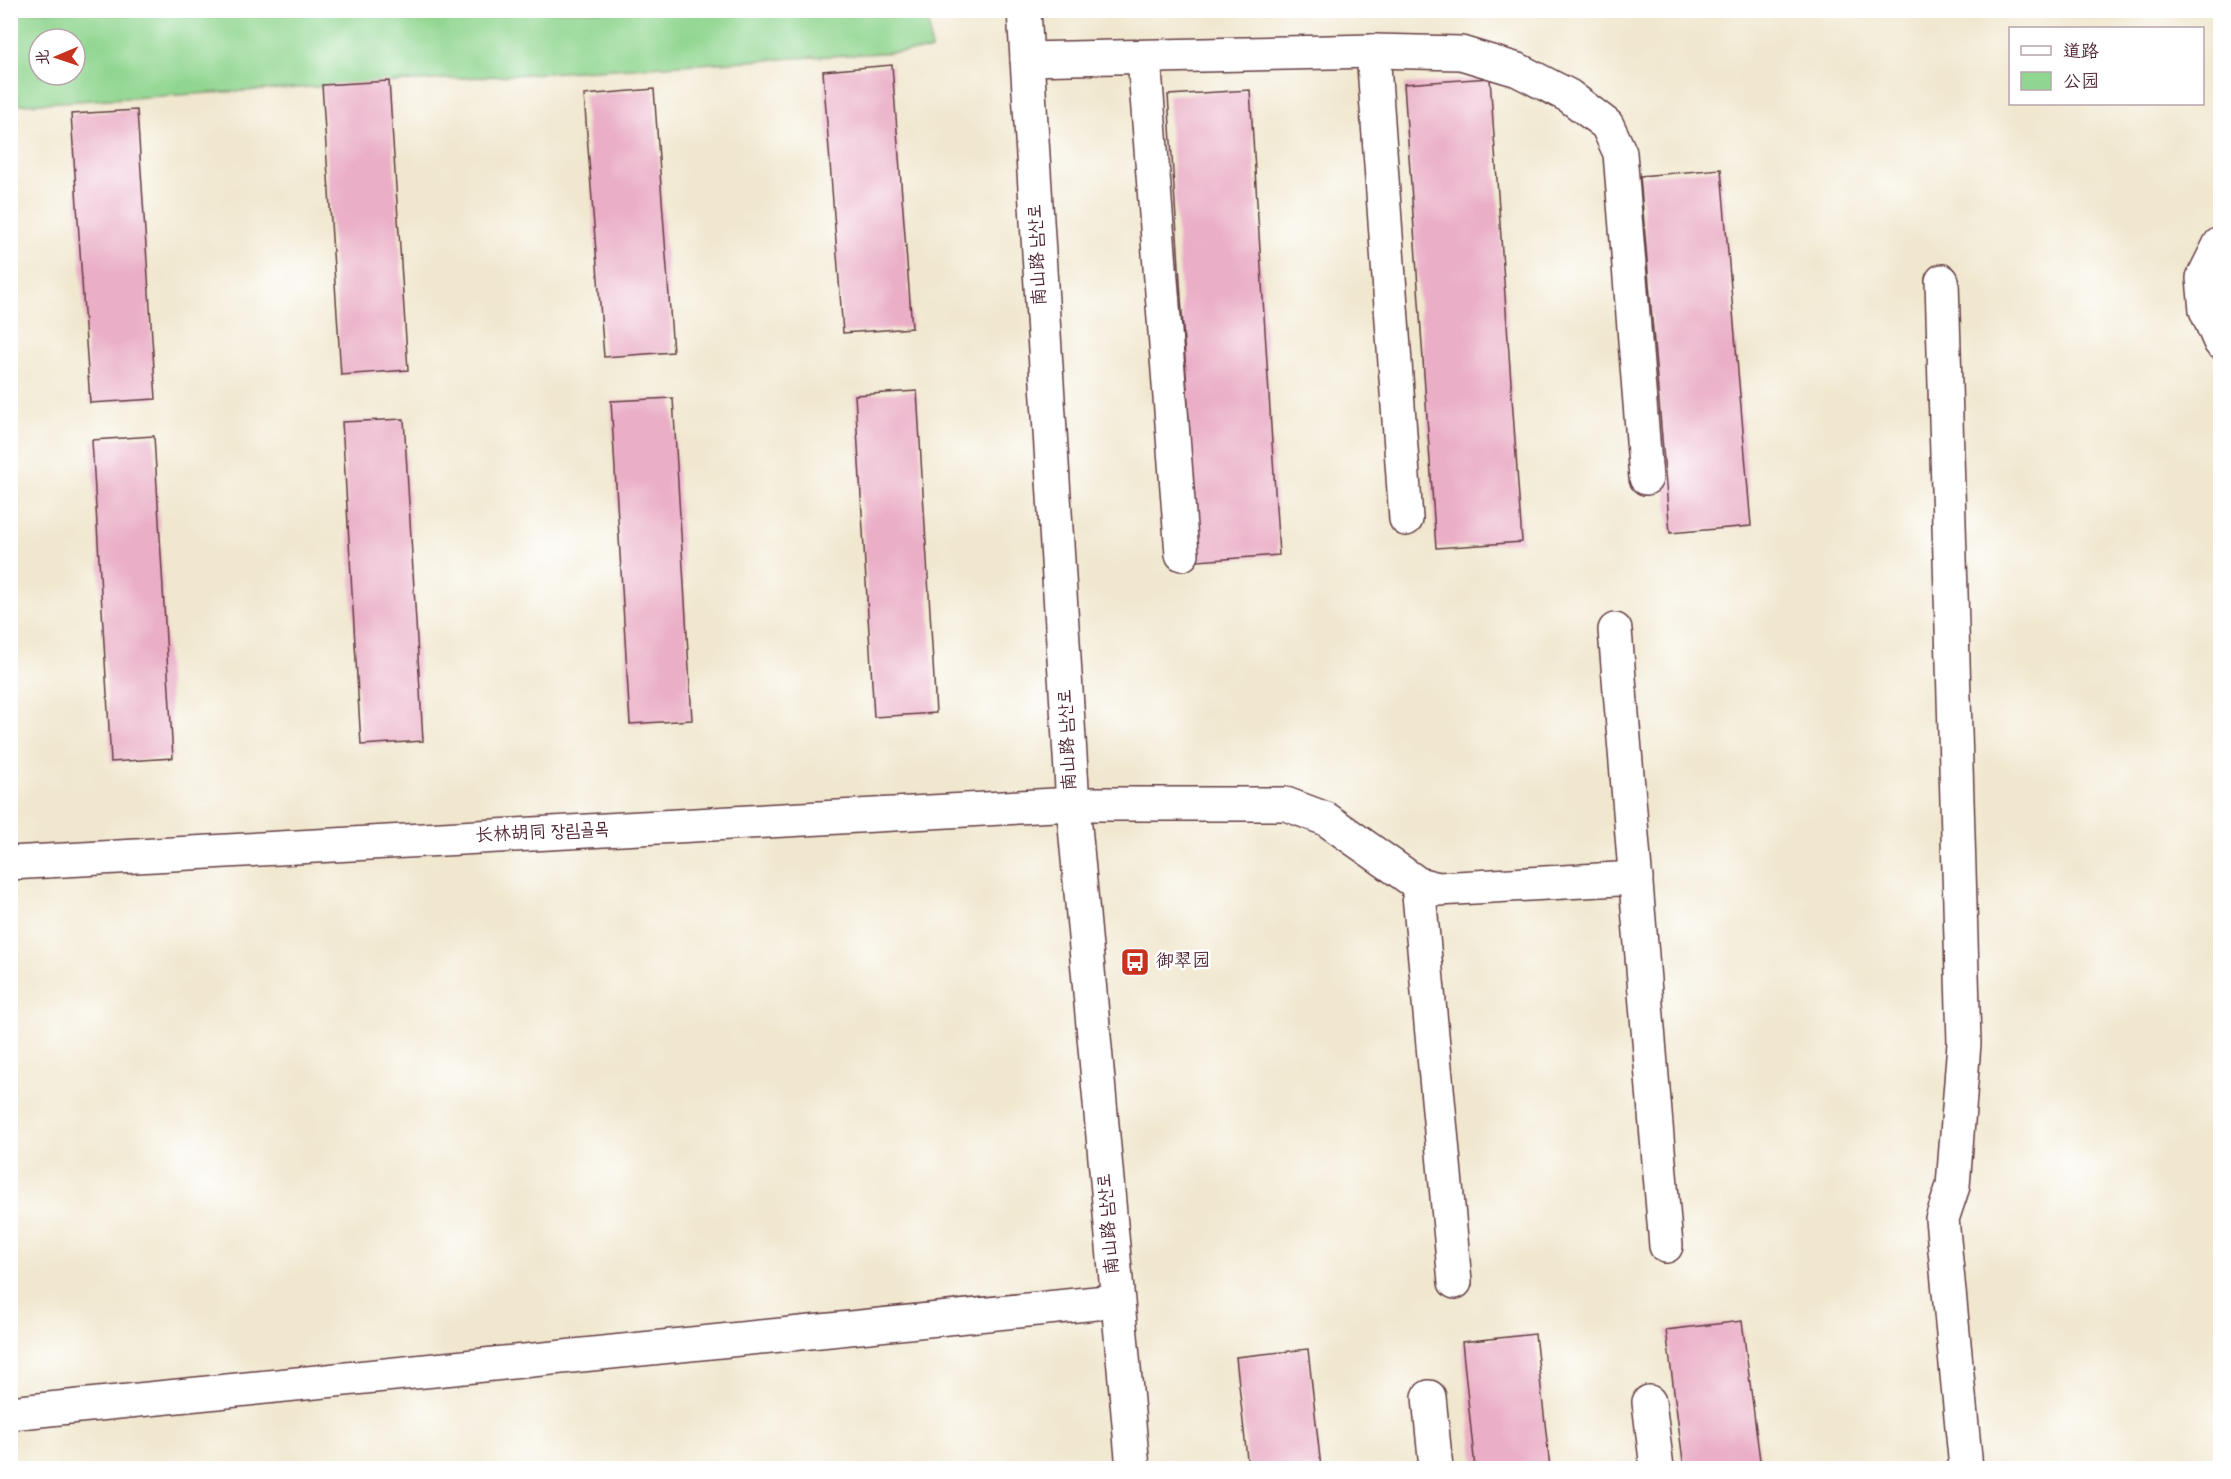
<svg xmlns="http://www.w3.org/2000/svg" width="2231" height="1479" viewBox="0 0 2231 1479" font-family="'Gochi Hand','LXGW WenKai TC','Poor Story',sans-serif">
<style>
.green{fill:#91d690;stroke:#6e7a5e;stroke-width:1.5;fill-rule:evenodd}
.building{fill:#eaaec6}
.lines{fill:none;stroke-linecap:round;stroke-linejoin:round}
.minor-casing{stroke:#633d43;stroke-width:36}
.minor{stroke:#fff;stroke-width:33}
.labels{text-anchor:middle;dominant-baseline:central;stroke-width:5;stroke-linejoin:round;paint-order:stroke}
.street-label{font-size:18px;fill:#4a1f2b;stroke:#fff}
.poi-label{font-size:18px;fill:#4a1f2b;stroke:#fff;text-anchor:start}
</style>
<rect width="100%" height="100%" fill="#fff"/>
<filter id="ink" filterUnits="userSpaceOnUse"><feTurbulence type="fractalNoise" baseFrequency=".0167" numOctaves="2"/><feDisplacementMap in="SourceGraphic" scale="12" xChannelSelector="R" yChannelSelector="G"/><feConvolveMatrix kernelMatrix="1 2 1 2 8 2 1 2 1" color-interpolation-filters="sRGB"/></filter>
<filter id="wash" filterUnits="userSpaceOnUse"><feTurbulence type="fractalNoise" baseFrequency=".008" numOctaves="4" result="noise"/><feDisplacementMap in="SourceGraphic" scale="24" xChannelSelector="R" yChannelSelector="G"/><feGaussianBlur stdDeviation="1.35" result="paint"/><feColorMatrix in="noise" values="0 0 0 0 0 0 0 0 0 0 0 0 0 0 0 0 0 1.4 0 .05"/><feComposite in="paint" operator="in"/></filter>
<g filter="url(#wash)">
<rect width="100%" height="100%" fill="#f0e7ce"/>
<path class="green" d="M11,11H928L931,50L11,105ZM39,39H75V75H39Z"/>
<g id="blocks">
<g class="building">
<polygon points="892,65 912,328 843,333 823,71"/>
<polygon points="1490,78 1522,542 1436,548 1404,84"/>
<polygon points="389,81 408,370 341,375 322,85"/>
<polygon points="654,89 673,352 604,357 584,95"/>
<polygon points="1250,90 1279,555 1198,561 1168,95"/>
<polygon points="137,110 156,399 90,403 71,114"/>
<polygon points="1721,169 1751,526 1670,533 1640,176"/>
<polygon points="917,391 936,713 874,717 855,395"/>
<polygon points="673,398 692,720 630,724 611,401"/>
<polygon points="404,419 423,741 361,745 342,422"/>
<polygon points="154,436 173,758 111,762 92,440"/>
<polygon points="1742,1321 1761,1468 1684,1468 1666,1330"/>
<polygon points="1535,1334 1550,1468 1475,1468 1462,1342"/>
<polygon points="1308,1349 1321,1468 1248,1468 1236,1357"/>
</g>
</g>
</g>
<g filter="url(#ink)">
<use href="#blocks" fill-opacity="0" stroke="#633d43" stroke-width="1.5"/>
<g class="lines">
<g class="minor-casing">
<g id="minor">
<polyline points="1024,10 1073,804 1133,1468"/>
<polyline points="1373,51 1406,519"/>
<polyline points="1144,57 1182,554"/>
<polyline points="1027,59 1373,51 1461,53 1518,70 1569,96 1607,125 1620,153 1646,478"/>
<polyline points="2220,244 2203,278 2206,310 2220,342"/>
<polyline points="1942,281 1964,1043 1953,1186 1942,1219 1966,1468"/>
<polyline points="1615,630 1666,1246"/>
<polyline points="10,863 1073,804 1286,804 1326,819 1418,884 1438,889 1636,878"/>
<polyline points="1418,884 1455,1282"/>
<polyline points="1429,1397 1436,1468"/>
<polyline points="1649,1402 1657,1468"/>
<polyline points="10,1413 1116,1301"/>
</g>
</g>
<use href="#minor" class="minor"/>
</g>
</g>
<defs>
<g id="bus-square" transform="scale(1.5)"><rect x="-9" y="-9" width="18" height="18" rx="4" fill="#c8321e" stroke="#fff"/><path d="M-5-6H5V4H4V6H2V4H-2V6H-4V4H-5ZM-3.5-4V0h7V-4ZM-3.5 1.2v1.5H-2V1.2ZM2 1.2v1.5H3.5V1.2Z" fill="#fff"/></g>
</defs>
<g fill-rule="evenodd">
<use href="#bus-square" x="1135" y="962"/>
</g>
<g class="labels">
<g class="street-label">
<text transform="translate(1039 255) rotate(-93)">南山路 남산로</text>
<text transform="translate(1069 740) rotate(-93)">南山路 남산로</text>
<text transform="translate(542 834) rotate(-3)">长林胡同 장림골목</text>
<text transform="translate(1110 1224) rotate(-95)">南山路 남산로</text>
</g>
<g class="poi-label">
<text x="1156" y="962">御翠园</text>
</g>
</g>
<rect width="2231" height="1479" fill="none" stroke="#fff" stroke-width="36"/>
<rect x="2009" y="27" width="195" height="78" fill="#ffffff" stroke="#b7a5aa" stroke-width="1.5"/>
<rect x="2021" y="46" width="30" height="9" fill="#ffffff" stroke="#b7a5aa" stroke-width="1.5"/>
<text x="2063" y="57" font-size="18" fill="#4a1f2b">道路</text>
<rect x="2021" y="72" width="30" height="18" fill="#91d690" stroke="#b7a5aa" stroke-width="1.5"/>
<text x="2063" y="87" font-size="18" fill="#4a1f2b">公园</text>
<g transform="translate(57 57) rotate(268)"><circle r="28" fill="#ffffff" stroke="#b7a5aa" stroke-width="1.5"/>
<path d="M0-4.5L10 22L0 15L-10 22Z" fill="#c8321e"/>
<text y="-9" font-size="16" font-weight="bold" text-anchor="middle" fill="#4a1f2b">北</text>
</g>
</svg>
